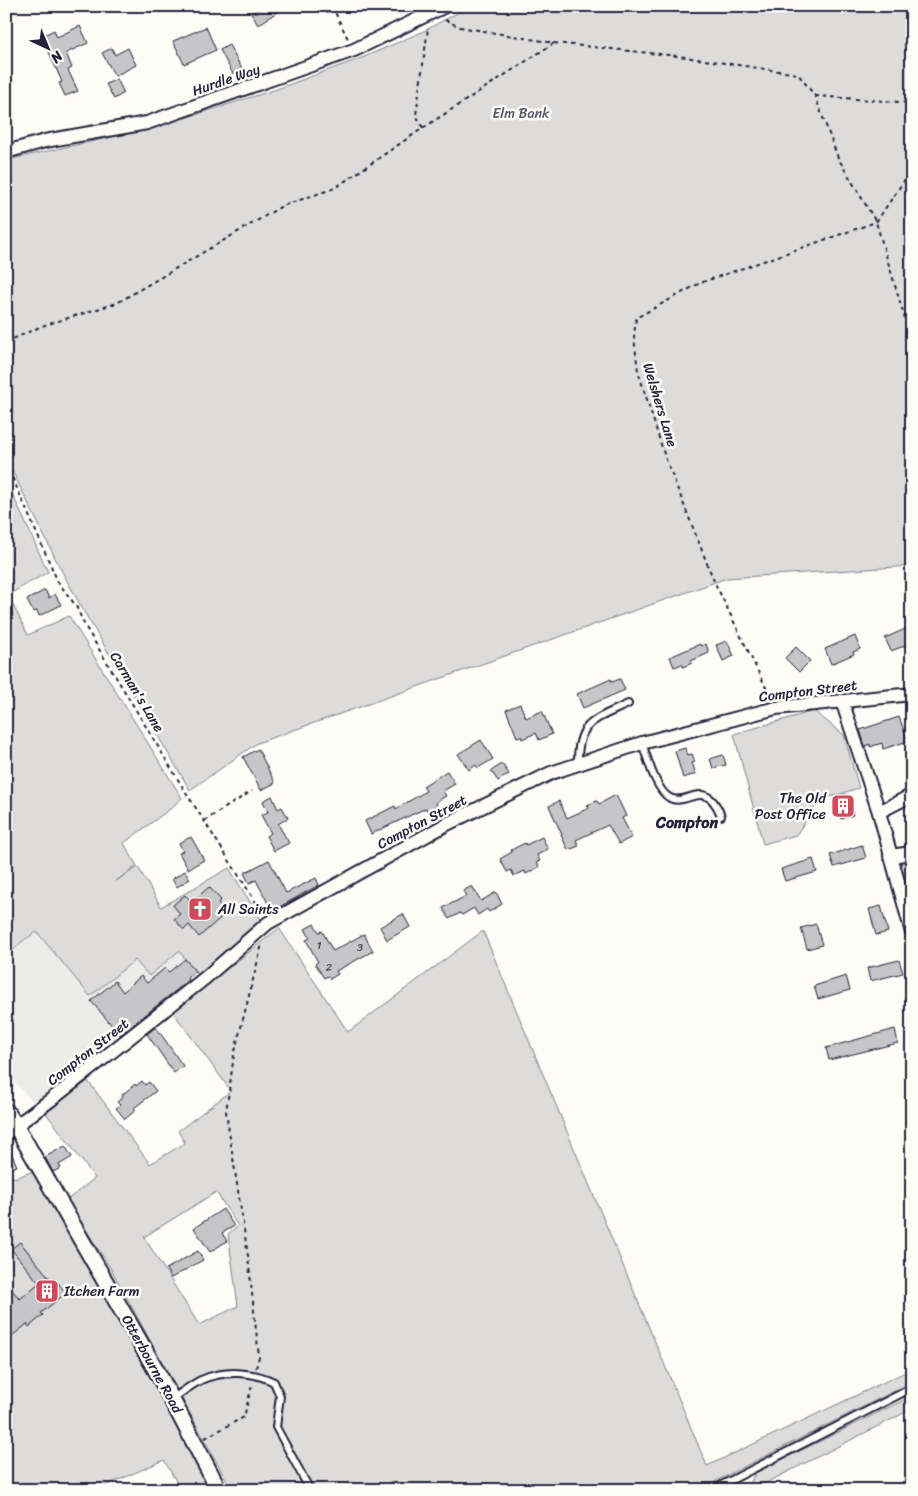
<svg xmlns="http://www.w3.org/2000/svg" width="918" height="1496" viewBox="0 0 918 1496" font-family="Sriracha,sans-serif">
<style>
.built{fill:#ecece9}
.green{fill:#dddcdb;stroke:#807f8b;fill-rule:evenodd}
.building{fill:#c6c6c8;stroke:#22223b}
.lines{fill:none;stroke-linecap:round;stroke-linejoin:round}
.service-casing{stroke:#22223b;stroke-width:10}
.minor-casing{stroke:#22223b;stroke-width:16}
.tertiary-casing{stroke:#22223b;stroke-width:19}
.path{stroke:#22223b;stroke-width:2;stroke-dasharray:4 4;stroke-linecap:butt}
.service{stroke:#fdfcf7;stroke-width:6}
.minor{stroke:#fdfcf7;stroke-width:12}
.tertiary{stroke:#fdfcf7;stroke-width:15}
.labels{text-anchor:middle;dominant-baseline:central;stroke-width:5;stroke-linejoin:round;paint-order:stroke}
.number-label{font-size:11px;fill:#4b4b5e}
.street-label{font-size:14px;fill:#22223b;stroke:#fdfcf7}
.park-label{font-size:14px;fill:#5a5a6b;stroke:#fdfcf7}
.poi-label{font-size:14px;fill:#22223b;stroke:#fdfcf7;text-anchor:start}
.quarter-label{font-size:16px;font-weight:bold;fill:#22223b;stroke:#fdfcf7}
</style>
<rect width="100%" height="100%" fill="#fdfcf7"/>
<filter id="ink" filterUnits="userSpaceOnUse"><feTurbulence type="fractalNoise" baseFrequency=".02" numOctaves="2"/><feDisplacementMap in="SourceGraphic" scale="10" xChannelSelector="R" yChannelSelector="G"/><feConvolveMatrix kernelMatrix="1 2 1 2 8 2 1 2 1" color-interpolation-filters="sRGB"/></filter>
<g filter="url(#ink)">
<polygon class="built" points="37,933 90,996 135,959 149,976 179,951 199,976 60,1086 34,1103 6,1073 6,957 24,941"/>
<g class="green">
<polygon points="470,6 912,6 912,566 727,578 257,743 190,790 83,610 59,566 6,458 6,160 150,129 277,89 364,57 424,31"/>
<polygon points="6,480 48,572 8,595 28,635 69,616 182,798 170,809 124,843 137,866 116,881 138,867 161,907 229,868 262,921 199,976 179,951 149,976 135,960 90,996 37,932 24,940 6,957"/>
<polygon points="814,711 844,735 859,788 820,800 796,835 763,844 734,734"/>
<polygon points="912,857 912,904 901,864 906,860"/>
<path d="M279,928L348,1032L483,931L707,1466L912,1369V1382L714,1482L717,1490H232L111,1269L67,1200L95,1178L46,1113L88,1081L150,1164L185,1143L178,1131L231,1091L173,1012ZM216,1192L238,1226L228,1234L238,1306L199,1325L144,1237Z"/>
<polygon points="34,1171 119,1321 144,1360 208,1482 193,1490 181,1490 164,1460 96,1490 6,1490 6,1178 17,1177"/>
<polygon points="912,1396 912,1409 752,1490 747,1490 755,1473"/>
</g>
<g class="building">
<polygon points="262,6 286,6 258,25 251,13"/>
<polygon points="80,26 88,43 66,53 72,68 68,70 78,91 65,96 59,83 62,82 42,36 54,30 57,37"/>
<polygon points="206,27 216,50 184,64 173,41"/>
<polygon points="229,45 242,69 233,74 220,50"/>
<polygon points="112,48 115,55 128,48 136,65 115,76 102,53"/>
<polygon points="117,79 124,93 114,99 106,84"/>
<polygon points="45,590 49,598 55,594 61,605 39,616 37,611 33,612 27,600"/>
<polygon points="912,626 912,643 891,651 885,638"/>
<polygon points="855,636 860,649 853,652 854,654 831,664 825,649"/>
<polygon points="727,641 734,656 723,661 716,645"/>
<polygon points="700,644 701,646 706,644 709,653 691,661 692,663 683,667 682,664 674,667 670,657"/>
<polygon points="796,647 810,661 799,672 785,658"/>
<polygon points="611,679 612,682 620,679 625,690 583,708 577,694"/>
<polygon points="520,704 526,718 542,711 552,734 539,740 536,733 522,739 521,736 517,737 506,710"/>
<polygon points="899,717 908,741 883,749 882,743 870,747 870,744 865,746 860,730"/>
<polygon points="481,740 493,759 478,768 476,765 469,770 458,754"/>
<polygon points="685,748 688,755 692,754 695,762 692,763 696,774 683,778 675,751"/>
<polygon points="258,749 275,783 261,790 243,757"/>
<polygon points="723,755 726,765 713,768 710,759"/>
<polygon points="502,764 509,774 498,781 491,771"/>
<polygon points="447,771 455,784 443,791 446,796 436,802 437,805 427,811 426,808 371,834 365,821 395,806 396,809 426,791 423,786"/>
<polygon points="846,794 853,815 841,819 834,798"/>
<polygon points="616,795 626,816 622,818 632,837 619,844 608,825 576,840 579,846 568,850 561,835 562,835 549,806 559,801 567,818 589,808 587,805 597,801 599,804"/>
<polygon points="272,796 278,809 282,807 288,818 278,824 289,843 274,851 266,836 271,833 261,815 268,812 263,801"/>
<polygon points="191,837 204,860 188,869 179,853 183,851 179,843"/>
<polygon points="542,837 548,849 537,855 540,861 537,862 539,867 526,874 525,871 514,876 511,870 507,872 500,859 512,852 511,850 525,843 526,845"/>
<polygon points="862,845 866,858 834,867 830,855"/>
<polygon points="813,859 817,872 785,881 781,869"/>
<polygon points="269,860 286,893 316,878 319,885 272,911 256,880 249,883 244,873"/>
<polygon points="185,871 190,879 177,887 172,879"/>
<polygon points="472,886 481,901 496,892 502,904 489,912 487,909 478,915 474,908 462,915 460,913 449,919 443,908 466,896 463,891"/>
<polygon points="209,887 221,900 218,903 227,912 199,937 189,925 184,930 174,919 180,914 173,905 185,895 192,902"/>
<polygon points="881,906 888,932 876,935 869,909"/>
<polygon points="403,914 410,927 387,940 380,927"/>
<polygon points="314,924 319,932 322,931 333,951 364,934 373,951 336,971 338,974 330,979 328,976 324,978 315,964 318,962 306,940 310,938 305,929"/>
<polygon points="816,924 822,945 807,949 801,928"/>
<polygon points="185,959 195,971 187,978 189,980 120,1035 91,1001 115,981 123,992 141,976 147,983 165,968 169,972"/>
<polygon points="899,960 903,973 870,981 867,968"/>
<polygon points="846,976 850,990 818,999 814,986"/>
<polygon points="156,1027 183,1066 174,1073 147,1034"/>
<polygon points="895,1029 898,1043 829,1060 826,1048"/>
<polygon points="142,1081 145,1085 149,1082 156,1091 134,1108 136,1110 125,1119 116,1108 120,1105 117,1102 123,1097 122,1095 135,1084 136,1086"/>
<polygon points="6,1141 17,1166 6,1170"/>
<polygon points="65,1146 72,1157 59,1165 61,1168 53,1172 45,1157"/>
<polygon points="223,1209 234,1226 222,1233 227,1241 210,1252 194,1228"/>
<polygon points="20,1242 51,1280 54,1278 66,1293 41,1313 43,1315 29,1327 27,1324 6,1341 6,1317 13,1312 6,1304 6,1283 20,1299 39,1283 11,1249"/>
<polygon points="198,1251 203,1260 171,1278 166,1269"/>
</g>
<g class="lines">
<g class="service-casing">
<g id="service">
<path d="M642,743C647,757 656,791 670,798C687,807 706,776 721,816"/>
<path d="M578,764C577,722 594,720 628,704"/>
<path d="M172,1399C181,1393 191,1385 201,1380C224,1370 252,1371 274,1382L280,1396L276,1427L310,1490"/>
<polyline points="712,1490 912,1388"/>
</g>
</g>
<g class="minor-casing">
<g id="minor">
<polyline points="6,152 45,141 147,123 354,50 445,6"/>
<polyline points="842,701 879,812 912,933"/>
<polyline points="879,812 912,795"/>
<polyline points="890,856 912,853"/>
<polyline points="6,1133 52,1099 205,978 268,923 447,824 551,773 642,743 776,708 912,694"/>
</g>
</g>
<g class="tertiary-casing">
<polyline id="tertiary" points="6,1111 16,1126 160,1377 219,1490"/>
</g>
<g class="path">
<polyline points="332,6 348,39"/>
<polyline points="445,20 460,27 554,43 678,56 798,74 815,96 838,158 876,222 912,342"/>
<polyline points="815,96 912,103"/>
<polyline points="423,128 416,115 428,28"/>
<polyline points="6,342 42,326 117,303 282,206 335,188 423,128 554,43"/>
<polyline points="6,463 58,582 76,606 85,626 185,791 262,912"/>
<polyline points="770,696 714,581 665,457 638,371 634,337 636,318 700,283 876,222 912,169"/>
<polyline points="204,821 252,791"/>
<polyline points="256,1368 259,1357 248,1256 226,1112 234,1055 262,944"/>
<polyline points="205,1438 244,1417 252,1385"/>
</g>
<use href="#service" class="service"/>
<use href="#minor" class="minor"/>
<use href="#tertiary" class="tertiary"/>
</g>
</g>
<defs>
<g id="building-square" transform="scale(1.25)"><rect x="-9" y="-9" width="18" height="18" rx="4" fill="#d1495b" stroke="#fdfcf7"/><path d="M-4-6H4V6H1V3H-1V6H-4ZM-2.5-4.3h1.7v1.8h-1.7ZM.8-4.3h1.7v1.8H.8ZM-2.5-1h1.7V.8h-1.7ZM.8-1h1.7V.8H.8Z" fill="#fff"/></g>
<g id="church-square" transform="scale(1.25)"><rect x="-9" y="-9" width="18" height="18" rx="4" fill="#d1495b" stroke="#fdfcf7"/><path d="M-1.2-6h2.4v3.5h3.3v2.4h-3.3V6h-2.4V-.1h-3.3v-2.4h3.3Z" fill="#fff"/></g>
</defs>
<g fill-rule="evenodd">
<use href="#building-square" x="843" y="806"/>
<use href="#church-square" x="200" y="909"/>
<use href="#building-square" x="47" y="1291"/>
</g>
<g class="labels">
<g class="number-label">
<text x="319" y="945">1</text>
<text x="360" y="947">3</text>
<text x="329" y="967">2</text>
</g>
<g class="street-label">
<text transform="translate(226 80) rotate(-19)">Hurdle Way</text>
<text transform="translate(660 405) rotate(73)">Welshers Lane</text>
<text transform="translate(808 691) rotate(-7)">Compton Street</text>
<text transform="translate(137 692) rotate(59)">Carman's Lane</text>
<text transform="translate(422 822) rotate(-28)">Compton Street</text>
<text transform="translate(88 1052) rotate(-38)">Compton Street</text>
<text transform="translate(152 1364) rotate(61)">Otterbourne Road</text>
</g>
<g class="park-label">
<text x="521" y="113">Elm Bank</text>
</g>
<g class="poi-label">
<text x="826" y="798" text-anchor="end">The Old<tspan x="826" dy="16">Post Office</tspan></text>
<text x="218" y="909">All Saints</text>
<text x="64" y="1291">Itchen Farm</text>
</g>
<g class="quarter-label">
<text x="687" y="822">Compton</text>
</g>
</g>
<rect width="918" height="1496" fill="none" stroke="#fdfcf7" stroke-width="25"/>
<rect x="12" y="12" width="893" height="1471" fill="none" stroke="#22223b" stroke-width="2" filter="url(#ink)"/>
<g transform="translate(48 48) rotate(136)" stroke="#fdfcf7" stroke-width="4" paint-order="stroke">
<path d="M0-4L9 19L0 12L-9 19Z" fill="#22223b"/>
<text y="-8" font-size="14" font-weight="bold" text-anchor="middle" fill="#22223b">N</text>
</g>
</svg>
